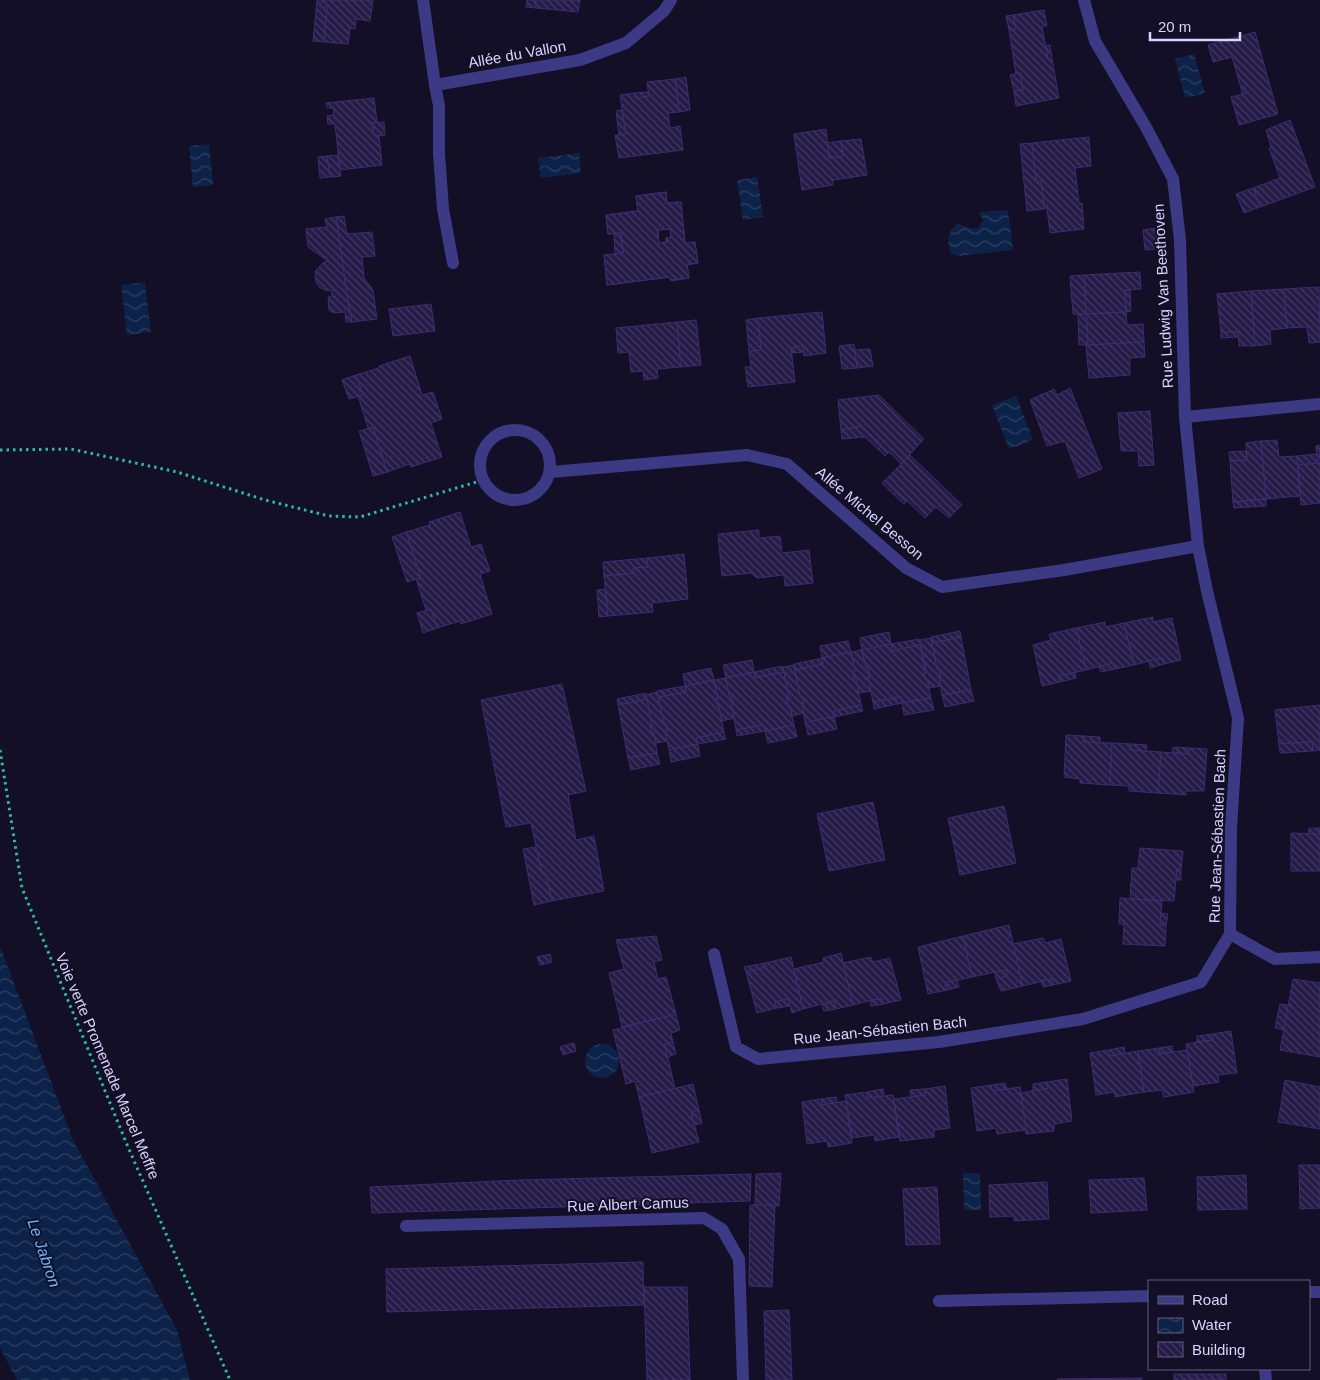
<svg xmlns="http://www.w3.org/2000/svg" width="1320" height="1380" viewBox="0 0 1320 1380" font-family="Helvetica,sans-serif">
<style>
.water{fill:url(#water-waves)}
.building{fill:url(#building-back-hatch);stroke:#3b2d73;fill-rule:evenodd}
.lines{fill:none;stroke-linecap:round;stroke-linejoin:round}
.path{stroke:#2fb8b0;stroke-width:3;stroke-dasharray:2.5 4;stroke-linecap:butt}
.minor{stroke:#3d3a85;stroke-width:12}
.labels{text-anchor:middle;dominant-baseline:central;stroke-width:4;stroke-linejoin:round;paint-order:stroke}
.street-label{font-size:15px;fill:#d9d4ff;stroke:#130f26}
.water-label{font-size:16px;font-style:italic;fill:#62b6ff;stroke:#130f26}
</style>
<defs>
<pattern id="water-waves" width="16" height="10" patternUnits="userSpaceOnUse" patternTransform="scale(1.25)"><rect width="16" height="10" fill="#0c2248"/><path d="M0 5q4-4 8 0t8 0" fill="none" stroke="#2f4163"/></pattern>
<pattern id="building-back-hatch" width="6" height="6" patternUnits="userSpaceOnUse" patternTransform="scale(1.25)"><rect width="6" height="6" fill="#241b47"/><path d="M-1 5l2 2M0 0l6 6M5-1l2 2" fill="none" stroke="#433b63"/></pattern>
</defs>
<rect width="100%" height="100%" fill="#130f26"/>
<g class="water">
<polygon points="1194,54 1205,93 1185,98 1175,59"/>
<polygon points="209,144 213,185 193,187 189,146"/>
<polygon points="579,153 581,173 541,178 538,158"/>
<polygon points="757,177 763,217 743,220 737,180"/>
<path d="M1008,210L1013,250L959,256L951,254C947,240 947,233 958,223C965,227 969,229 978,228L983,220L979,212Z"/>
<polygon points="145,282 151,332 127,335 121,285"/>
<polygon points="1016,396 1033,440 1009,449 992,405"/>
<polygon points="0,946 73,1140 177,1330 190,1380 17,1380 0,1348"/>
<circle cx="602" cy="1061" r="17"/>
<polygon points="963,1173 980,1173 981,1210 964,1210"/>
</g>
<g class="building">
<polygon points="317,0 322,0 321,6 327,7 324,42 313,41"/>
<polygon points="322,0 373,0 370,21 356,19 355,29 350,28 348,44 324,42 327,7 321,6"/>
<polygon points="527,0 536,0 536,8 526,7"/>
<polygon points="536,0 580,0 578,12 536,8"/>
<polygon points="1044,10 1047,26 1042,26 1048,60 1052,59 1059,98 1016,106 1014,91 1023,90 1020,73 1016,74 1009,30 1016,29 1013,15"/>
<polygon points="1013,15 1016,29 1009,30 1006,16"/>
<polygon points="1255,32 1278,114 1239,125 1231,97 1247,93 1245,87 1241,88 1232,57 1213,62 1208,45"/>
<polygon points="1050,45 1052,59 1048,60 1046,46"/>
<polygon points="1020,73 1023,90 1014,91 1010,75"/>
<polygon points="686,77 690,110 679,112 675,79"/>
<polygon points="675,79 679,112 668,113 670,128 680,126 683,150 619,158 615,135 626,134 620,95 635,93 635,98 649,96 647,82"/>
<polygon points="1245,87 1247,93 1242,94 1241,88"/>
<polygon points="648,92 649,96 635,98 635,93"/>
<polygon points="374,98 377,122 372,123 374,136 379,136 382,165 340,170 335,124 328,124 327,116 334,115 333,108 327,108 326,103"/>
<polygon points="622,110 626,134 619,135 616,111"/>
<polygon points="1290,120 1315,187 1260,207 1253,188 1280,178 1269,148 1271,147 1266,130"/>
<polygon points="384,122 385,135 374,136 372,123"/>
<polygon points="826,129 829,158 843,156 841,141 861,139 867,175 833,180 833,185 802,190 794,134"/>
<polygon points="1089,137 1091,166 1075,168 1079,204 1082,203 1084,229 1050,233 1047,208 1044,209 1041,181 1036,182 1032,143"/>
<polygon points="841,141 843,156 829,158 827,143"/>
<polygon points="1032,143 1036,182 1041,181 1044,209 1027,211 1020,144"/>
<polygon points="338,155 341,176 330,177 327,156"/>
<polygon points="327,156 330,177 320,178 318,157"/>
<polygon points="1253,188 1260,207 1244,213 1236,194"/>
<path d="M666,192L667,203L681,202L685,243L695,242L698,263L687,265L689,278L671,281L670,277L607,285L604,255L623,253L621,233L608,234L606,215L638,211L636,196ZM670,229L671,238H666V242L659,243L658,230Z"/>
<path d="M666,192L667,203L681,202L685,243L695,242L698,263L687,264L689,278L670,280V277L607,285L604,255L623,253L621,233L608,234L606,215L638,211L636,196ZM670,229L671,238H666L667,242L659,243L657,230Z"/>
<polygon points="344,216 347,234 372,232 375,256 362,257 364,278 373,290 377,319 352,322 348,302 336,217"/>
<polygon points="336,217 348,302 352,322 346,322 345,312 334,313 329,310 328,297 332,296 332,291 325,290 319,287 316,282 315,276 316,270 324,262 328,261 308,247 306,229 327,227 325,219"/>
<polygon points="1156,228 1157,249 1145,250 1143,230"/>
<polygon points="621,233 623,253 615,254 614,234"/>
<polygon points="1140,272 1141,289 1125,290 1126,312 1086,314 1084,275"/>
<polygon points="1084,275 1086,314 1073,314 1070,276"/>
<polygon points="1319,287 1320,342 1309,343 1307,327 1287,328 1284,289"/>
<polygon points="1284,289 1287,328 1270,330 1271,344 1255,346 1251,291"/>
<polygon points="1125,290 1130,290 1131,311 1126,312"/>
<polygon points="1251,291 1255,346 1239,346 1238,332 1221,332 1217,294"/>
<polygon points="431,304 435,331 393,336 389,309"/>
<polygon points="822,312 826,353 804,356 803,346 791,348 795,382 748,387 745,367 751,367 749,351 761,350 758,318"/>
<polygon points="1126,312 1127,325 1143,324 1144,342 1088,345 1086,314"/>
<polygon points="1078,314 1086,314 1088,345 1079,345"/>
<polygon points="758,318 761,350 749,351 746,320"/>
<polygon points="696,320 701,365 681,367 677,322"/>
<polygon points="677,322 681,367 657,369 658,378 644,380 643,371 631,372 629,352 618,353 616,328"/>
<polygon points="1221,332 1238,332 1238,337 1221,338"/>
<polygon points="1144,342 1145,357 1130,358 1130,375 1089,378 1086,345"/>
<polygon points="854,344 857,368 842,369 839,346"/>
<polygon points="803,346 804,352 792,353 791,348"/>
<polygon points="870,349 873,366 857,368 855,350"/>
<polygon points="410,356 422,395 433,392 442,419 431,423 442,457 411,467 410,464 387,472 373,427 368,428 358,396 363,395 356,375 379,368 379,366"/>
<polygon points="356,375 363,395 349,399 342,380"/>
<polygon points="1070,388 1102,469 1079,478 1065,441 1047,446 1030,400 1054,389 1057,395"/>
<polygon points="879,395 924,439 901,464 889,452 885,456 878,449 882,446 862,426 841,430 838,400"/>
<polygon points="1150,411 1154,465 1139,466 1138,451 1121,451 1118,413"/>
<polygon points="862,426 882,446 878,449 865,437 842,439 841,430"/>
<polygon points="373,427 387,472 373,476 359,431"/>
<polygon points="1277,440 1279,457 1297,456 1300,496 1266,499 1261,441"/>
<polygon points="1261,441 1266,499 1233,502 1230,461 1247,460 1246,443"/>
<polygon points="1320,445 1320,503 1301,505 1298,465 1317,463 1316,446"/>
<polygon points="1246,451 1247,460 1230,461 1229,452"/>
<polygon points="1317,454 1317,463 1298,465 1297,456"/>
<polygon points="910,455 962,505 949,518 936,507 925,518 897,491 894,495 882,483"/>
<polygon points="897,491 907,501 904,504 894,495"/>
<polygon points="1266,499 1266,506 1234,508 1233,502"/>
<polygon points="460,512 471,547 481,544 490,571 480,574 492,614 461,624 460,621 437,628 431,609 426,610 416,579 421,578 406,532 430,525 429,522"/>
<polygon points="759,530 759,538 780,536 782,553 809,550 813,583 785,586 784,575 757,578 751,573 722,576 718,534"/>
<polygon points="406,532 421,578 407,582 392,537"/>
<polygon points="684,554 688,599 652,603 653,612 608,616 604,576 634,573 633,568 648,567 647,558"/>
<polygon points="647,558 648,567 633,568 634,573 604,576 603,562"/>
<polygon points="605,589 608,616 599,617 597,590"/>
<polygon points="431,609 437,628 423,633 417,613"/>
<polygon points="1153,617 1153,622 1172,618 1181,660 1164,664 1163,658 1134,665 1124,623"/>
<polygon points="1105,622 1105,627 1124,623 1134,665 1115,669 1113,663 1086,670 1076,628"/>
<polygon points="1076,628 1086,670 1059,676 1060,682 1042,686 1033,645 1051,640 1049,634"/>
<polygon points="960,631 961,637 932,643 931,637"/>
<polygon points="889,632 891,644 862,650 860,638"/>
<polygon points="961,637 971,690 942,695 939,676 941,676 939,669 937,669 932,643"/>
<polygon points="931,638 937,669 939,669 941,676 939,676 941,686 929,688 927,679 925,679 924,672 926,672 920,640"/>
<polygon points="919,639 920,645 892,651 891,644"/>
<polygon points="848,641 851,652 822,658 820,646"/>
<polygon points="891,644 892,651 920,645 926,672 924,672 925,679 927,679 931,698 902,703 901,697 873,702 868,676 870,676 868,668 866,669 862,650"/>
<polygon points="862,650 866,669 868,668 870,676 868,676 871,691 859,693 856,678 854,679 853,672 855,671 851,652"/>
<polygon points="851,652 855,671 853,672 854,679 856,678 861,705 833,711 834,717 805,722 802,704 804,703 802,696 800,697 795,670 823,664 822,658"/>
<polygon points="822,658 823,664 795,670 794,664"/>
<polygon points="1163,658 1164,664 1150,668 1149,661"/>
<polygon points="752,660 754,672 726,678 723,665"/>
<polygon points="1113,663 1115,669 1101,672 1099,667"/>
<polygon points="794,665 800,697 802,696 804,703 802,704 804,713 792,716 790,706 788,707 787,699 789,699 783,667"/>
<polygon points="782,666 784,672 755,678 754,672"/>
<polygon points="711,668 714,680 685,686 683,674"/>
<polygon points="754,672 755,678 784,672 789,699 787,699 788,707 790,706 794,725 765,731 764,725 736,730 731,704 733,703 731,696 729,696 726,678"/>
<polygon points="1075,672 1076,678 1060,682 1059,676"/>
<polygon points="726,678 729,696 731,696 733,703 731,704 734,718 722,721 719,706 717,706 716,699 718,699 714,680"/>
<polygon points="714,680 718,699 716,699 717,706 719,706 724,732 696,738 698,744 669,750 665,731 667,731 666,724 664,724 658,697 686,692 685,686"/>
<polygon points="562,684 586,791 568,795 576,840 594,836 604,891 552,901 546,874 542,874 531,823 506,827 481,700"/>
<polygon points="685,686 686,692 658,697 657,691"/>
<polygon points="971,690 974,701 945,707 942,695"/>
<polygon points="657,692 664,724 666,724 667,731 665,731 667,741 656,743 654,733 652,733 650,727 652,726 646,695"/>
<polygon points="646,693 647,699 618,705 617,699"/>
<polygon points="901,697 902,703 874,709 873,702"/>
<polygon points="931,698 934,710 904,715 902,703"/>
<polygon points="647,699 652,726 650,727 652,733 654,733 657,753 628,758 618,705"/>
<polygon points="861,705 863,711 834,717 833,711"/>
<polygon points="1320,705 1320,750 1313,751 1312,742 1279,744 1275,710"/>
<polygon points="834,717 837,729 808,735 805,722"/>
<polygon points="764,725 765,731 737,736 736,730"/>
<polygon points="794,725 797,737 768,743 765,731"/>
<polygon points="724,732 726,739 698,744 696,738"/>
<polygon points="1066,735 1084,736 1084,742 1112,743 1110,785 1080,783 1080,779 1064,777"/>
<polygon points="1084,736 1100,737 1100,743 1084,742"/>
<polygon points="1312,742 1313,751 1280,753 1279,744"/>
<polygon points="1112,743 1131,744 1130,750 1161,752 1158,793 1129,791 1129,786 1110,785"/>
<polygon points="698,744 700,756 671,762 669,750"/>
<polygon points="1131,744 1147,745 1146,751 1130,750"/>
<polygon points="1173,747 1189,748 1188,754 1172,752"/>
<polygon points="1189,748 1207,749 1204,791 1186,791 1186,795 1158,793 1161,752 1188,754"/>
<polygon points="657,753 660,764 631,770 628,758"/>
<polygon points="873,802 885,860 829,871 817,814"/>
<polygon points="1004,806 1016,863 960,875 948,818"/>
<polygon points="1309,828 1320,828 1320,834 1308,834"/>
<polygon points="1291,833 1320,834 1320,871 1291,871"/>
<polygon points="536,847 542,874 546,874 552,901 534,905 523,849"/>
<polygon points="1140,848 1183,851 1181,869 1177,869 1174,901 1130,899 1132,868 1138,868"/>
<polygon points="1177,869 1181,869 1181,880 1176,880"/>
<polygon points="1120,898 1162,901 1160,925 1166,925 1165,946 1123,944 1124,924 1119,924"/>
<polygon points="1161,913 1168,914 1166,925 1160,925"/>
<polygon points="1009,925 1023,986 1001,991 996,979 1007,976 1006,970 972,977 963,936"/>
<polygon points="656,936 662,960 654,962 658,979 666,977 676,1014 622,1027 609,973 624,969 616,940"/>
<polygon points="963,936 972,977 945,983 947,990 928,994 918,947"/>
<polygon points="1043,938 1045,943 1061,939 1071,981 1053,985 1052,979 1023,986 1013,944"/>
<polygon points="841,953 853,1005 836,1009 834,1001 803,1009 794,969 824,962 823,958"/>
<polygon points="550,954 552,962 540,965 537,957"/>
<polygon points="791,957 803,1009 792,1013 788,999 775,1002 777,1008 757,1013 746,972 766,967 765,963"/>
<polygon points="871,957 873,962 890,958 901,1000 883,1004 881,998 853,1005 843,963"/>
<polygon points="765,963 766,967 746,972 744,967"/>
<polygon points="1006,970 1007,976 996,979 995,972"/>
<polygon points="1052,979 1053,985 1043,987 1041,981"/>
<polygon points="1293,979 1320,983 1320,1057 1280,1050"/>
<polygon points="957,980 959,987 947,990 945,983"/>
<polygon points="881,998 883,1004 871,1006 870,1001"/>
<polygon points="788,999 790,1006 777,1008 775,1002"/>
<polygon points="834,1001 836,1009 824,1011 822,1005"/>
<polygon points="1280,1004 1288,1005 1284,1030 1275,1028"/>
<polygon points="676,1014 680,1030 671,1033 673,1042 665,1044 675,1089 639,1097 635,1081 626,1084 613,1030"/>
<polygon points="1231,1031 1237,1073 1218,1075 1219,1082 1193,1086 1186,1044 1212,1040 1212,1034"/>
<polygon points="1212,1034 1212,1040 1197,1042 1197,1036"/>
<polygon points="673,1042 676,1054 667,1057 665,1044"/>
<polygon points="574,1043 576,1051 563,1055 560,1047"/>
<polygon points="1172,1046 1173,1052 1160,1054 1159,1048"/>
<polygon points="1124,1047 1125,1054 1109,1056 1108,1050"/>
<polygon points="1159,1048 1160,1054 1187,1050 1194,1092 1164,1097 1162,1090 1144,1092 1138,1051"/>
<polygon points="1108,1050 1109,1056 1138,1051 1144,1092 1115,1097 1114,1092 1096,1095 1090,1053"/>
<polygon points="1067,1079 1072,1121 1054,1124 1054,1131 1026,1134 1021,1093 1048,1088 1047,1082"/>
<polygon points="1285,1080 1320,1087 1320,1129 1278,1122"/>
<polygon points="1047,1082 1048,1088 1033,1091 1033,1084"/>
<polygon points="1005,1083 1007,1089 992,1091 991,1085"/>
<polygon points="693,1084 699,1110 691,1112 699,1142 652,1153 639,1097"/>
<polygon points="991,1085 992,1091 1020,1087 1026,1130 997,1134 996,1128 977,1131 971,1088"/>
<polygon points="945,1086 950,1128 934,1130 934,1137 900,1141 894,1099 925,1095 925,1089"/>
<polygon points="883,1089 884,1096 868,1098 867,1092"/>
<polygon points="925,1089 925,1095 911,1097 910,1090"/>
<polygon points="867,1092 868,1098 893,1095 899,1137 875,1141 874,1135 852,1138 845,1095"/>
<polygon points="836,1097 837,1103 822,1105 821,1099"/>
<polygon points="821,1099 822,1105 846,1101 852,1143 828,1147 827,1141 807,1144 802,1102"/>
<polygon points="699,1110 702,1123 694,1125 691,1112"/>
<polygon points="1299,1165 1320,1165 1320,1208 1300,1209"/>
<polygon points="781,1173 779,1206 755,1205 756,1174"/>
<polygon points="751,1174 750,1201 372,1213 370,1187 519,1180"/>
<polygon points="1246,1175 1247,1209 1198,1210 1197,1177"/>
<polygon points="1144,1178 1147,1210 1091,1213 1089,1180"/>
<polygon points="1047,1182 1049,1219 1014,1221 1014,1216 990,1217 989,1185"/>
<polygon points="937,1187 940,1244 906,1245 903,1189"/>
<polygon points="750,1205 775,1205 772,1287 749,1286"/>
<polygon points="643,1262 644,1305 387,1312 386,1269"/>
<polygon points="644,1287 687,1287 690,1380 647,1380"/>
<polygon points="789,1310 792,1380 766,1380 764,1311"/>
<rect x="1174" y="1374" width="52" height="6"/>
<polygon points="1142,1378 1142,1380 1057,1379"/>
</g>
<g class="lines">
<g class="path">
<polyline points="0,450 71,449 177,472 265,500 329,516 360,517 483,480"/>
<polyline points="0,750 22,888 128,1147 230,1380"/>
</g>
<g class="minor">
<polyline points="423,0 435,85 580,60 626,43 664,11 671,0"/>
<polyline points="435,85 439,106 439,154 443,209 453,263"/>
<polyline points="1185,417 1320,404"/>
<circle cx="515" cy="465" r="35"/>
<polyline points="551,472 747,455 787,464 906,568 942,587 1064,570 1198,546"/>
<polyline points="1230,934 1275,959 1320,957"/>
<polyline points="714,954 736,1047 758,1059 939,1042 1083,1019 1201,982 1230,934 1231,828 1238,718 1207,591 1198,546 1185,417 1180,240 1173,179 1147,129 1095,41 1084,0"/>
<polyline points="406,1226 704,1218 722,1229 739,1259 743,1380"/>
<polyline points="1309,1292 1320,1292"/>
<polyline points="939,1301 1149,1296"/>
<polyline points="1265,1369 1266,1380"/>
</g>
</g>
<g class="labels">
<g class="street-label">
<text transform="translate(517 54) rotate(-10)">Allée du Vallon</text>
<text transform="translate(1163 296) rotate(-93)">Rue Ludwig Van Beethoven</text>
<text transform="translate(870 513) rotate(40)">Allée Michel Besson</text>
<text transform="translate(1217 836) rotate(-88)">Rue Jean-Sébastien Bach</text>
<text transform="translate(880 1030) rotate(-6)">Rue Jean-Sébastien Bach</text>
<text transform="translate(108 1066) rotate(67)">Voie verte Promenade Marcel Meffre</text>
<text transform="translate(628 1204) rotate(-2)">Rue Albert Camus</text>
</g>
<g class="water-label">
<text transform="translate(44 1253) rotate(71)">Le Jabron</text>
</g>
</g>
<rect x="1148" y="1280" width="162" height="90" fill="#130f26" stroke="#625e7d"/>
<rect x="1158" y="1296" width="25" height="8" fill="#3d3a85" stroke="#625e7d"/>
<text x="1192" y="1305" font-size="15" fill="#d9d4ff">Road</text>
<rect x="1158" y="1318" width="25" height="15" fill="url(#water-waves)" stroke="#625e7d"/>
<text x="1192" y="1330" font-size="15" fill="#d9d4ff">Water</text>
<rect x="1158" y="1342" width="25" height="15" fill="url(#building-back-hatch)" stroke="#625e7d"/>
<text x="1192" y="1355" font-size="15" fill="#d9d4ff">Building</text>
<path d="M1150 32v8h90v-8" fill="none" stroke="#d9d4ff" stroke-width="2.5"/>
<text x="1158" y="32" font-size="15" fill="#d9d4ff" stroke="#130f26" stroke-width="4" paint-order="stroke">20 m</text>
</svg>
